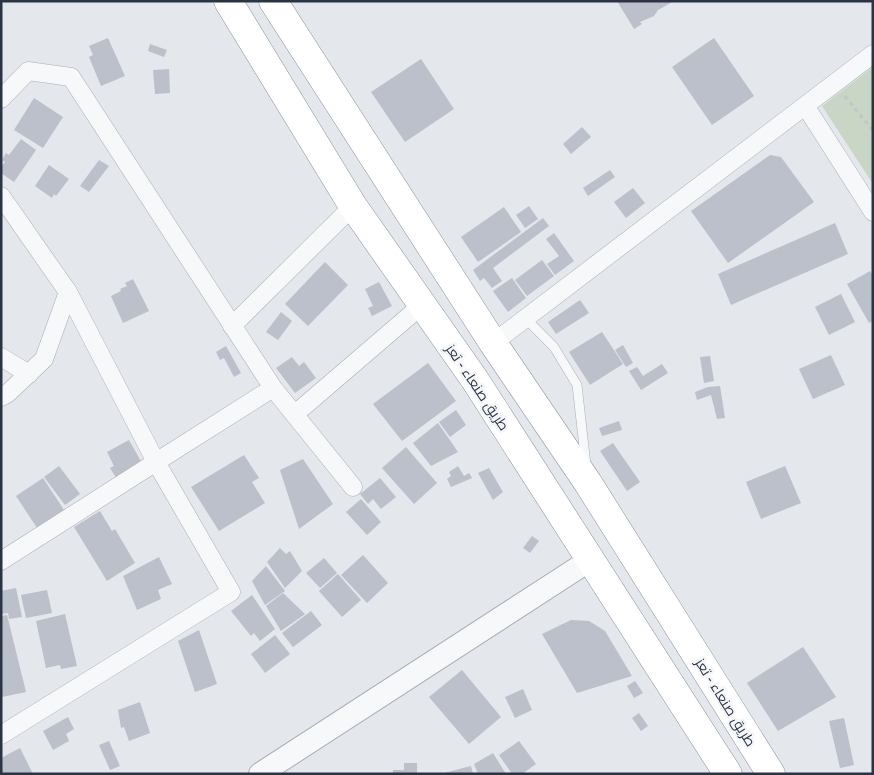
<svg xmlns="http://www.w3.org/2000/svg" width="874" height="775" viewBox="0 0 874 775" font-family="'Noto Sans',Cairo,sans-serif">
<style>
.green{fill:#c9d6c5}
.building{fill:#bbc0ca}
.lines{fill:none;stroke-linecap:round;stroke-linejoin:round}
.service-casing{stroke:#a9aeb7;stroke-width:10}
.minor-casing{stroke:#a9aeb7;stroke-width:19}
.tertiary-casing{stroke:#a9aeb7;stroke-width:24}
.trunk-casing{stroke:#8b94a3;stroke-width:29}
.path{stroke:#c2c5cb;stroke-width:3;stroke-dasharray:4 4;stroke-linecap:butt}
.service{stroke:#f7f8fa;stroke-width:9}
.minor{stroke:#f7f8fa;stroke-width:18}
.tertiary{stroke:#f7f8fa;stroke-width:22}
.trunk{stroke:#fff;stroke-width:28}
.labels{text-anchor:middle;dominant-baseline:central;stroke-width:5;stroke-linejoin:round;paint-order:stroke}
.street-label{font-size:14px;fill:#2b3445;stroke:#f4f6f9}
</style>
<rect width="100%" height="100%" fill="#e4e7ec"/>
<polygon class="green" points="873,67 873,184 822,106"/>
<g class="building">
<polygon points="617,1 674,1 658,10 654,16 640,22 642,24 634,29"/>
<polygon points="108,38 125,76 101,86 89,57 93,55 89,46"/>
<polygon points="714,38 754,96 712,125 672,67"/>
<polygon points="150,44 167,50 164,57 148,51"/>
<polygon points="421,59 454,109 405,142 371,92"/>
<polygon points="169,69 170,93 155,94 153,70"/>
<polygon points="34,98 63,117 43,148 14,130"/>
<polygon points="582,127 591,137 571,154 563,144"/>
<polygon points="21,139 36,150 14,182 1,173 1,167 5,162 2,160 6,153 9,155"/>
<polygon points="770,155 781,157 814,202 728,263 691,211"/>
<polygon points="99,160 109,166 89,192 80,186"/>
<polygon points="49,165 69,179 56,196 54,194 52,198 35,186"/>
<polygon points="610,170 615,177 588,196 583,188"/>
<polygon points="633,188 645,203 626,218 614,202"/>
<polygon points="529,206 538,219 525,228 516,215"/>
<polygon points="504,207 521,232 478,262 461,237"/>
<polygon points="543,218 549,226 493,268 502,281 492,288 484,278 480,281 473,270"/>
<polygon points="835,223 848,254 731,305 718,274"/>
<polygon points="554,233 574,261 555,275 547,264 559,256 546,239"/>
<polygon points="542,260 554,276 527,296 515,280"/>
<polygon points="325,262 348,285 308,326 285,304"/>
<polygon points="870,271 873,276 873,321 869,323 847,284"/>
<polygon points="512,278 526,298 508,312 493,291"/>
<polygon points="133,279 149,311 123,323 111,296 121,291 120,289 127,286 125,283"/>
<polygon points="379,282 392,306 372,316 368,308 373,306 365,289"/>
<polygon points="841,294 855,322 829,335 815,307"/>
<polygon points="580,300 589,313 556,334 548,322"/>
<polygon points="281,312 292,321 278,340 266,332"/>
<polygon points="602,332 623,364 590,385 569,352"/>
<polygon points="623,345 633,363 626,367 615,350"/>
<polygon points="226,346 241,373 234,377 224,358 220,360 216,352"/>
<polygon points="831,355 845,385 813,399 799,369"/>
<polygon points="710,356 714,381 704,383 700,357"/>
<polygon points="292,357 299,366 304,362 316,378 295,393 276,368"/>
<polygon points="428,363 456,401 402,441 373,404"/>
<polygon points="662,364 668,373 641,390 629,371 637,367 643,376"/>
<polygon points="720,386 725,418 717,419 711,395 697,400 695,392 708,387"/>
<polygon points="456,410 466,425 450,437 439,422"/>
<polygon points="619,421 622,430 602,436 599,428"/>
<polygon points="438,423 458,452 431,466 413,443"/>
<polygon points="129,440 143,465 117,479 110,468 114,466 107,452"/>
<polygon points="613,443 640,482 627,491 600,451"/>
<polygon points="406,447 437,483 414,504 382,468"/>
<polygon points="244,455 259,478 252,482 265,503 219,531 191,487"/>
<polygon points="303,459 333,504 299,529 280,470"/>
<polygon points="59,466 80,494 65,505 44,477"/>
<polygon points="458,466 464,476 469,473 472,478 451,487 447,479 451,476 449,472"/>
<polygon points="785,466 801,503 761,519 746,482"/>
<polygon points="489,468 503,492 493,500 478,473"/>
<polygon points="43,478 64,510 37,528 16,496"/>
<polygon points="380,478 396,497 381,509 373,499 368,504 360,494"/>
<polygon points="361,499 381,522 367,535 346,512"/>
<polygon points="100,511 112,531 115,529 135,563 107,581 74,527"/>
<polygon points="532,536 539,541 530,553 523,548"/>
<polygon points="280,548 286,554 290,551 302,571 285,588 267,562"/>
<polygon points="363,555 388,583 367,603 341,575"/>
<polygon points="159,557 172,584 158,590 161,599 137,610 123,576"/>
<polygon points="324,558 337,573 320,588 306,573"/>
<polygon points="266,566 285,591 265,605 252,581"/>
<polygon points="338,574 361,600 342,617 319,591"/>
<polygon points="16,588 22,617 9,619 8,613 1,614 1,591"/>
<polygon points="47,590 52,613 26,618 21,595"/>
<polygon points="283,593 305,614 281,631 266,606"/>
<polygon points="252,595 275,629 260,641 254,633 251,636 231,611"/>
<polygon points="311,611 322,625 293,647 282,633"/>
<polygon points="65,614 77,666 61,669 60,665 46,668 36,621"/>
<polygon points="7,615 26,692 2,697 1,616"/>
<polygon points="571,620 589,621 605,631 632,676 577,693 542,634"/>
<polygon points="199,630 217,684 195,692 178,641"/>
<polygon points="275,635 290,654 265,673 251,654"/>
<polygon points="803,647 836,697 778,731 747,683"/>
<polygon points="462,670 501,717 469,744 429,697"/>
<polygon points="635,681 643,693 634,698 627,686"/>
<polygon points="523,689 532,710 515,718 505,697"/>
<polygon points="140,702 150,733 129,741 124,727 121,728 118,710"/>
<polygon points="639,713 648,726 641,731 632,718"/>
<polygon points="68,717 74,729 66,734 69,741 53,750 43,731"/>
<polygon points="844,718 854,765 840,768 829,721"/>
<polygon points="109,741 120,766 110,770 99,745"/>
<polygon points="519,741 536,764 522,774 512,774 499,755"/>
<polygon points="20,748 33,774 1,774 1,758"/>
<polygon points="493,753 506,774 478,774 474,764"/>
<polygon points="404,763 417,763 417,774 393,774 393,770 404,770"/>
<polygon points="471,766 473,774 444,774 444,773"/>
</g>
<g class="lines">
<g class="service-casing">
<polyline id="service" points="525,318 554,347 577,385 586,465"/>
</g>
<g class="minor-casing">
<g id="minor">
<polyline points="1,99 28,71 71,77 273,388 353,487"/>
<polyline points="806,107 873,212"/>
<polyline points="1,196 68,292 156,462 273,388"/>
<polyline points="232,326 353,206"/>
<polyline points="493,343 873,54"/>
<polyline points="1,357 29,374"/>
<polyline points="1,397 7,394 44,359 68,292"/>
<polyline points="295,414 422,305"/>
<polyline points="1,561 156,462 231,592 1,735"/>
</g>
</g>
<g class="tertiary-casing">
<polyline id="tertiary" points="260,774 590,560"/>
</g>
<g class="trunk-casing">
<g id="trunk">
<polyline points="228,1 353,206 475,380 728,774"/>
<polyline points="273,1 493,343 588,483 771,774"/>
</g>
</g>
<polyline class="path" points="845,96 873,131"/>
<use href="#service" class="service"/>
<use href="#minor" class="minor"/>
<use href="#tertiary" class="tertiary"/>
<use href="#trunk" class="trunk"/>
</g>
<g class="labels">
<g class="street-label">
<text transform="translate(478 387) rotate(56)">طريق صنعاء - تعز</text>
<text transform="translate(726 702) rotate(58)">طريق صنعاء - تعز</text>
</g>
</g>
<rect width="874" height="775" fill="none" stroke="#2b3445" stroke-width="5"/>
</svg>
